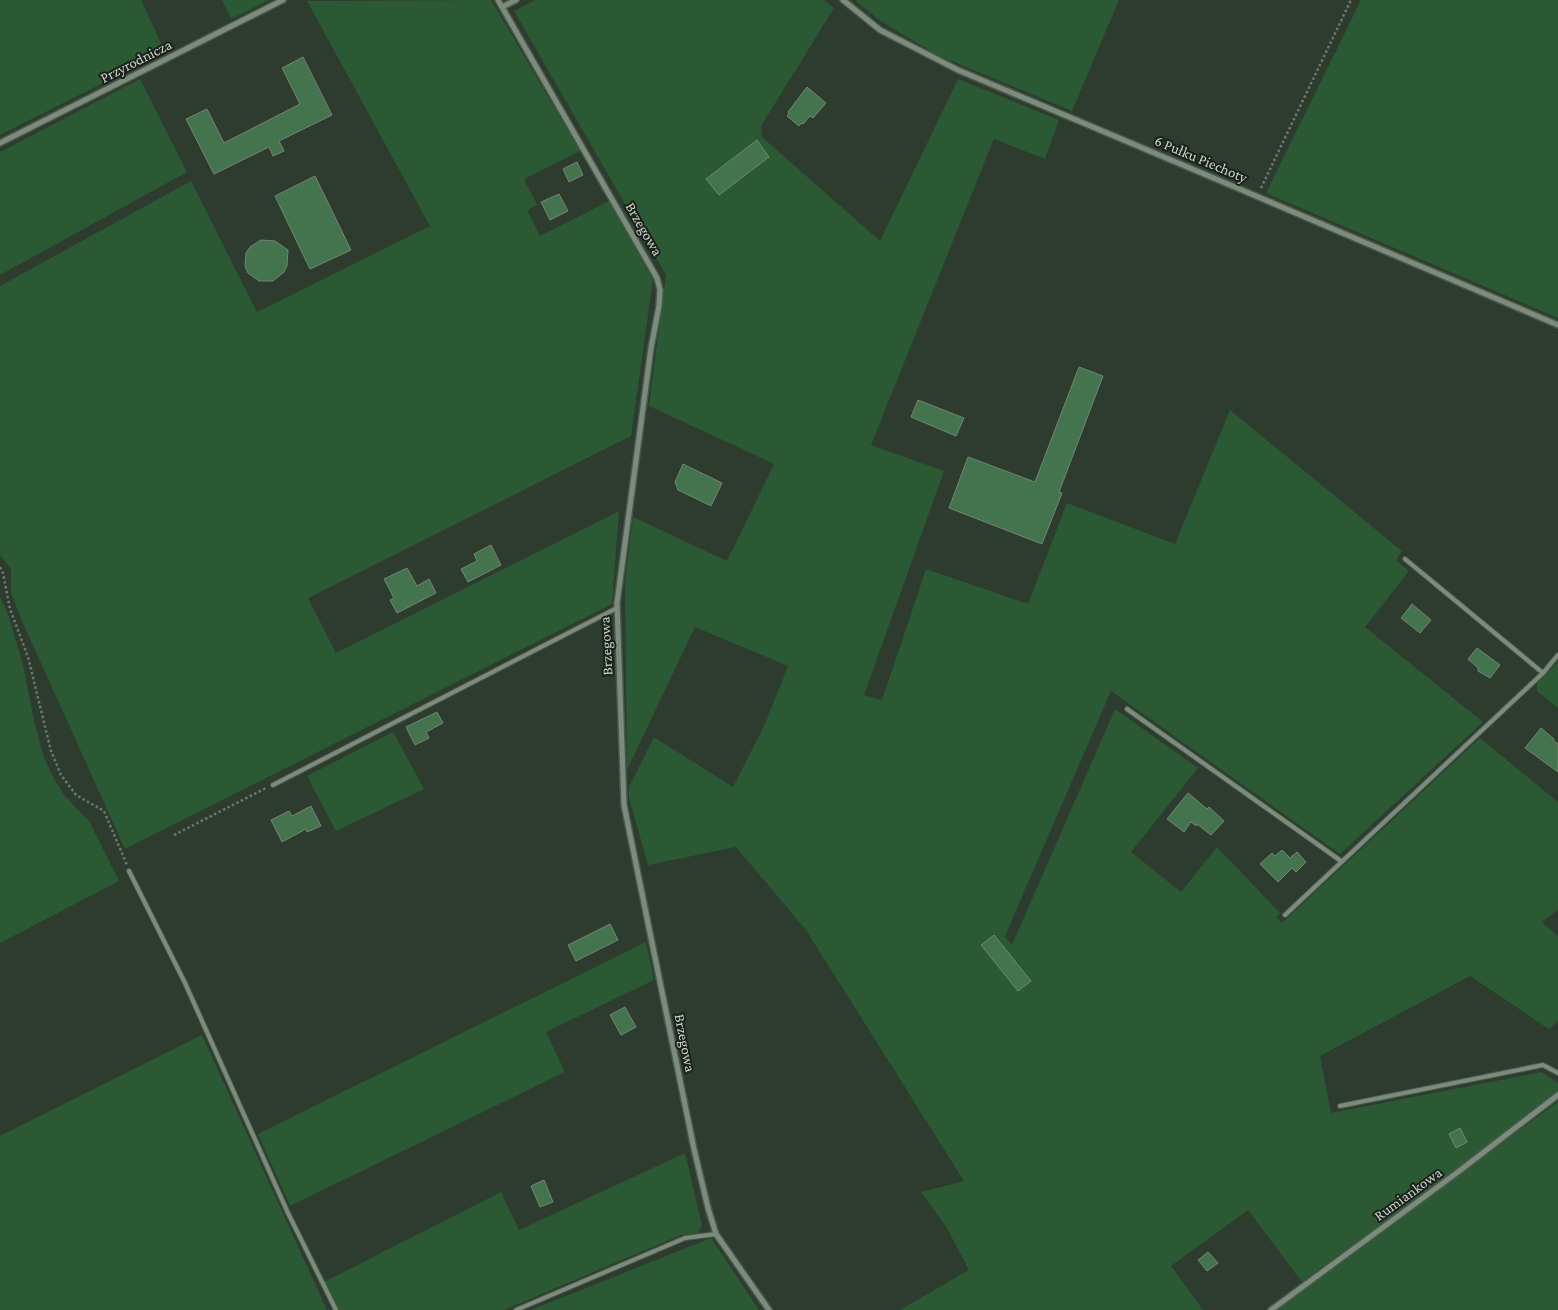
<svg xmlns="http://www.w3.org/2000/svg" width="1558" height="1310" viewBox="0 0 1558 1310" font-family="'Crimson Pro',serif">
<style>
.green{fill:#2b5934}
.building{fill:#44744d;stroke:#748576}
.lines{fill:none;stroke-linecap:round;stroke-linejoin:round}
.lane-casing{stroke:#4b584d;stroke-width:6}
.street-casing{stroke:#4b584d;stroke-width:8}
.path{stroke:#6c796e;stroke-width:2.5;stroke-dasharray:2.5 2.5;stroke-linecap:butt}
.lane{stroke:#7b8c7d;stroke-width:4}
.street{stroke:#7b8c7d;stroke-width:5}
.labels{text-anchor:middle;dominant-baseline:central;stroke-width:4;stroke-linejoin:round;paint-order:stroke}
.street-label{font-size:15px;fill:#cbd5cc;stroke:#1a211b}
</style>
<rect width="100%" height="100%" fill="#2d3c2f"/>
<g class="green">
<polygon points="0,0 141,0 165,52 0,135"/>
<polygon points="222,0 269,0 231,19"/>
<polygon points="491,0 580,151 524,179 537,205 527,210 540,236 609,201 653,280 631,436 308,598 336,653 619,511 612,604 125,849 22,621 11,593 11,569 0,555 0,286 191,181 257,312 430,226 307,1"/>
<polygon points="535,0 824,0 834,8 761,126 762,137 880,241 958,79 1059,120 1045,159 994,139 871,445 944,471 864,695 882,700 926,569 1028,604 1067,503 1175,544 1230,410 1402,551 1396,560 1409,571 1365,627 1483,722 1340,854 1111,691 1005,936 1012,945 1115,709 1198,768 1131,852 1181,892 1217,847 1280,913 1276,917 1282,923 1480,738 1558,802 1558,910 1542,922 1558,936 1558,1021 1549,1029 1470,976 1320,1056 1331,1113 1542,1072 1558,1083 1558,1091 1479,1152 1302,1282 1248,1210 1171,1266 1203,1310 900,1310 969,1270 947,1228 921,1192 964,1181 806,930 736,847 648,865 629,798 629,787 654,737 733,787 764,726 788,666 695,627 627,770 625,582 633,517 727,561 774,464 649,406 666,275 514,11"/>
<polygon points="855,0 1119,0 1072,111 937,55 879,20"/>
<polygon points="1361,0 1558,0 1558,318 1266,193"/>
<polygon points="140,79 187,172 0,275 0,152"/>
<polygon points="0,597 8,614 23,665 34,720 43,755 53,777 64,795 89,821 119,881 0,943"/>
<polygon points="1558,662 1558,708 1537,691 1537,683"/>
<polygon points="393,732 424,789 336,831 307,776"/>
<polygon points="646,942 654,980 546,1032 565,1072 290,1206 258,1134"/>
<polygon points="202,1035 327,1310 0,1310 0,1136"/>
<polygon points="1558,1102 1558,1310 1276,1310"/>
<polygon points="685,1153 702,1225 698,1233 681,1235 504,1310 339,1310 324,1282 501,1192 519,1230"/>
<polygon points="711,1238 759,1310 531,1310"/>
</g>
<g class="building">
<polygon points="303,57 332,115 279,141 284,151 273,156 269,147 214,174 186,119 207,109 224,143 300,104 282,68"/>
<polygon points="807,87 826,103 813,118 810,116 803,124 801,123 799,126 787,116 789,113 788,112"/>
<polygon points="757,140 769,157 719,195 706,179"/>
<polygon points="577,162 583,175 569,182 563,169"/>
<polygon points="315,176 351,250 310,269 275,196"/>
<polygon points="559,194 568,211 550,220 541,202"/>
<polygon points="261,240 275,241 288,250 287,266 284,272 273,281 259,281 248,273 245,266 246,253 250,247"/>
<polygon points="1079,367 1103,376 1059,492 1062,493 1042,544 949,508 968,457 1035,482"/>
<polygon points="918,400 964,418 956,436 911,417"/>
<polygon points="683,464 722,483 711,506 678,490 675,482"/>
<polygon points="491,545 501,565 468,582 461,569 477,561 474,554"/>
<polygon points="407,568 417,586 429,579 436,593 397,613 390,600 394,598 384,579"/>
<polygon points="1412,604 1431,620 1420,633 1401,618"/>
<polygon points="1477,648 1500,665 1490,678 1478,671 1478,668 1468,659"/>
<polygon points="437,712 443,723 426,732 429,738 415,745 406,727"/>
<polygon points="1541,728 1554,739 1553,740 1558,744 1558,772 1525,748"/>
<polygon points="1188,793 1207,809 1209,807 1224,821 1211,835 1197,824 1196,826 1191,822 1184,832 1167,819"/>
<polygon points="311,806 321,826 307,832 306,829 282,842 271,820 289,811 292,816"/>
<polygon points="1282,850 1290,858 1297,852 1306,862 1296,872 1292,868 1278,882 1260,864 1272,853 1275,856"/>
<polygon points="610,924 618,940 576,961 568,945"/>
<polygon points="994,935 1031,981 1018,991 981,945"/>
<polygon points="625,1007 636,1027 621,1035 610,1015"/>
<polygon points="1460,1128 1467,1142 1456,1148 1449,1134"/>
<polygon points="544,1180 553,1202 540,1207 531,1186"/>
<polygon points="1208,1252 1218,1263 1207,1271 1198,1260"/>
</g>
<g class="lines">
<g class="lane-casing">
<g id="lane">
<polyline points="1405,559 1543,673"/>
<polyline points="1127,709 1341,861"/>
<polyline points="273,785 617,608"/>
<polyline points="129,871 185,983 288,1213 336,1310"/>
<polyline points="1285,915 1543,673 1558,655"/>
<polyline points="1340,1106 1543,1065 1558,1073"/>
<polyline points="516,1310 685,1238 716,1234"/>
</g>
</g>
<g class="street-casing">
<g id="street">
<polyline points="498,0 657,278 660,290 659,306 651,348 617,603 624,805 694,1149 708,1208 716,1234 769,1310"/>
<polyline points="843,0 880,30 958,70 1242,190 1558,325"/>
<polyline points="502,7 516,0"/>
<polyline points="0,143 283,0"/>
<polyline points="1271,1310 1458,1172 1558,1095"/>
</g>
</g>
<g class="path">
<polyline points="1261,188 1351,0"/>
<polyline points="0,567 3,573 10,609 28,657 51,751 61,775 76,795 104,811 127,865"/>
<polyline points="174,835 266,788"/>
</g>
<use href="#lane" class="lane"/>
<use href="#street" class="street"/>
</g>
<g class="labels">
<g class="street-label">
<text transform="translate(136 61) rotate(-27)">Przyrodnicza</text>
<text transform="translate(1201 159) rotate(23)">6 Pułku Piechoty</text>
<text transform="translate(644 229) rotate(60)">Brzegowa</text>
<text transform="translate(606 646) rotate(-93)">Brzegowa</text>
<text transform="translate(685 1043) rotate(79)">Brzegowa</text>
<text transform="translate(1408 1194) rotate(-36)">Rumiankowa</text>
</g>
</g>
</svg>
